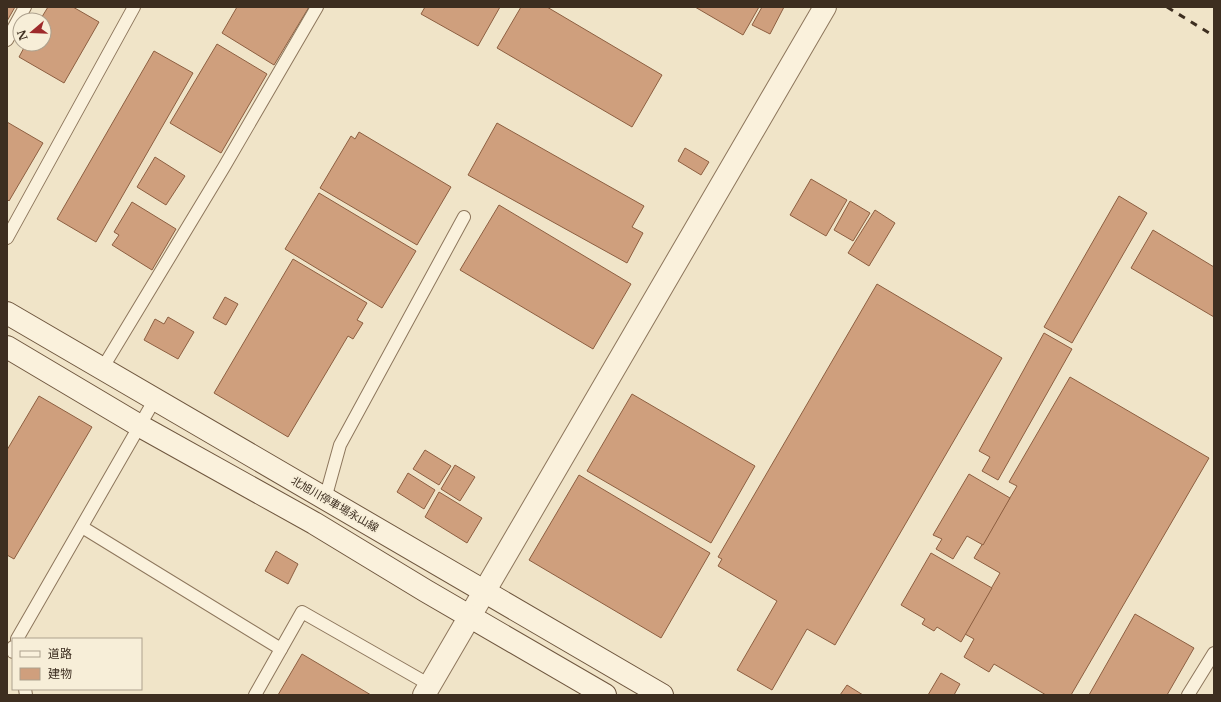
<svg xmlns="http://www.w3.org/2000/svg" width="1221" height="702" viewBox="0 0 1221 702" font-family="'Libre Baskerville','Noto Sans JP',serif">
<style>
.building{fill:#cf9f7d;stroke:#8d5f41}
.lines{fill:none;stroke-linecap:round;stroke-linejoin:round}
.lane-casing{stroke:#8d765c;stroke-width:14}
.street-casing{stroke:#8d765c;stroke-width:24}
.secondary-casing{stroke:#6f573f;stroke-width:24}
.lane{stroke:#faf1dc;stroke-width:12}
.street{stroke:#faf1dc;stroke-width:22}
.secondary{stroke:#faf1dc;stroke-width:22}
.rail{stroke:#3d2e20;stroke-width:3;stroke-dasharray:7 7;stroke-linecap:butt}
.labels{text-anchor:middle;dominant-baseline:central;stroke-width:3.5;stroke-linejoin:round;paint-order:stroke}
.street-label{font-size:11px;fill:#3d2e20;stroke:#f7eed8}
</style>
<rect width="100%" height="100%" fill="#f0e4c8"/>
<g class="building">
<polygon points="7,7 15,7 7,21"/>
<polygon points="48,7 73,7 99,22 64,83 19,57 26,44 44,44 44,20 40,20"/>
<polygon points="237,7 309,7 274,65 222,33"/>
<polygon points="425,7 500,7 478,46 421,14"/>
<polygon points="521,7 547,7 662,75 632,127 497,48"/>
<polygon points="695,7 759,7 743,35"/>
<polygon points="762,7 784,7 770,34 752,25"/>
<polygon points="217,44 267,74 221,153 170,123"/>
<polygon points="154,51 193,73 96,242 57,219"/>
<polygon points="7,122 43,143 9,201 7,199"/>
<polygon points="497,123 644,206 632,227 643,233 627,263 468,175"/>
<polygon points="359,132 451,187 417,245 320,188 351,136 355,139"/>
<polygon points="685,148 709,162 701,175 678,161"/>
<polygon points="155,157 185,176 166,205 137,187"/>
<polygon points="811,179 847,200 826,236 790,215"/>
<polygon points="319,193 416,251 382,308 285,249"/>
<polygon points="1119,196 1147,213 1072,343 1044,327"/>
<polygon points="850,201 870,213 853,241 834,230"/>
<polygon points="132,202 176,229 152,270 112,245 119,235 114,232"/>
<polygon points="499,205 631,284 593,349 460,270"/>
<polygon points="875,210 895,223 869,266 848,253"/>
<polygon points="1153,230 1214,267 1214,317 1131,268"/>
<polygon points="293,259 367,303 357,320 363,323 353,339 348,336 288,437 214,393"/>
<polygon points="877,284 1002,358 835,645 807,629 772,690 737,670 777,601 718,566 722,559 718,557"/>
<polygon points="225,297 238,304 226,325 213,318"/>
<polygon points="168,317 194,332 178,359 144,340 155,319 164,324"/>
<polygon points="1044,333 1072,349 998,480 982,471 990,457 979,451"/>
<polygon points="1070,377 1209,458 1071,695 1046,695 994,664 989,672 964,657 974,639 965,634 1000,573 974,558 1017,486 1009,482"/>
<polygon points="632,394 755,466 711,543 587,471"/>
<polygon points="39,396 92,427 14,559 7,555 7,450"/>
<polygon points="425,450 451,466 439,485 413,469"/>
<polygon points="455,465 475,477 460,501 441,489"/>
<polygon points="408,473 435,490 424,509 397,492"/>
<polygon points="969,474 1010,498 983,545 967,536 953,559 936,549 942,539 933,535"/>
<polygon points="579,475 710,553 661,638 529,560"/>
<polygon points="439,492 482,518 467,543 425,517"/>
<polygon points="276,551 298,564 288,584 265,571"/>
<polygon points="931,553 992,588 961,642 937,627 934,631 922,624 925,619 901,605"/>
<polygon points="1135,614 1194,648 1167,695 1089,695"/>
<polygon points="302,654 371,695 278,695"/>
<polygon points="941,673 960,684 954,695 928,695"/>
<polygon points="847,685 863,695 840,695"/>
</g>
<g class="lines">
<g class="lane-casing">
<g id="lane">
<polyline points="7,40 25,7"/>
<polyline points="7,238 134,7"/>
<polyline points="102,369 224,167 317,7"/>
<polyline points="325,499 340,445 464,217"/>
<polyline points="82,527 281,649"/>
<polyline points="17,639 155,399"/>
<polyline points="13,647 13,652"/>
<polyline points="25,689 26,695"/>
<polyline points="255,695 302,612 430,685"/>
<polyline points="1188,695 1214,653"/>
</g>
</g>
<g class="street-casing">
<polyline id="street" points="424,695 825,7"/>
</g>
<g class="secondary-casing">
<g id="secondary">
<polyline points="7,313 662,695"/>
<polyline points="7,347 140,426 314,523 426,591 605,695"/>
</g>
</g>
<use href="#lane" class="lane"/>
<use href="#street" class="street"/>
<use href="#secondary" class="secondary"/>
<polyline class="rail" points="1167,7 1214,36"/>
</g>
<g class="labels">
<g class="street-label">
<text transform="translate(335 504) rotate(30)">北旭川停車場永山線</text>
</g>
</g>
<rect width="1221" height="702" fill="none" stroke="#3d2e20" stroke-width="16"/>
<rect x="12" y="638" width="130" height="52" fill="#f7eed8" stroke="#ada18e"/>
<rect x="20" y="651" width="20" height="6" fill="#faf1dc" stroke="#ada18e"/>
<text x="48" y="658" font-size="12" fill="#3d2e20">道路</text>
<rect x="20" y="668" width="20" height="12" fill="#cf9f7d" stroke="#ada18e"/>
<text x="48" y="678" font-size="12" fill="#3d2e20">建物</text>
<g transform="translate(32 32) rotate(251)"><circle r="19" fill="#f7eed8" stroke="#ada18e"/>
<path d="M0-3L7 15L0 10L-7 15Z" fill="#9e2a2b"/>
<text y="-6" font-size="11" font-weight="bold" text-anchor="middle" fill="#3d2e20">N</text>
</g>
</svg>
